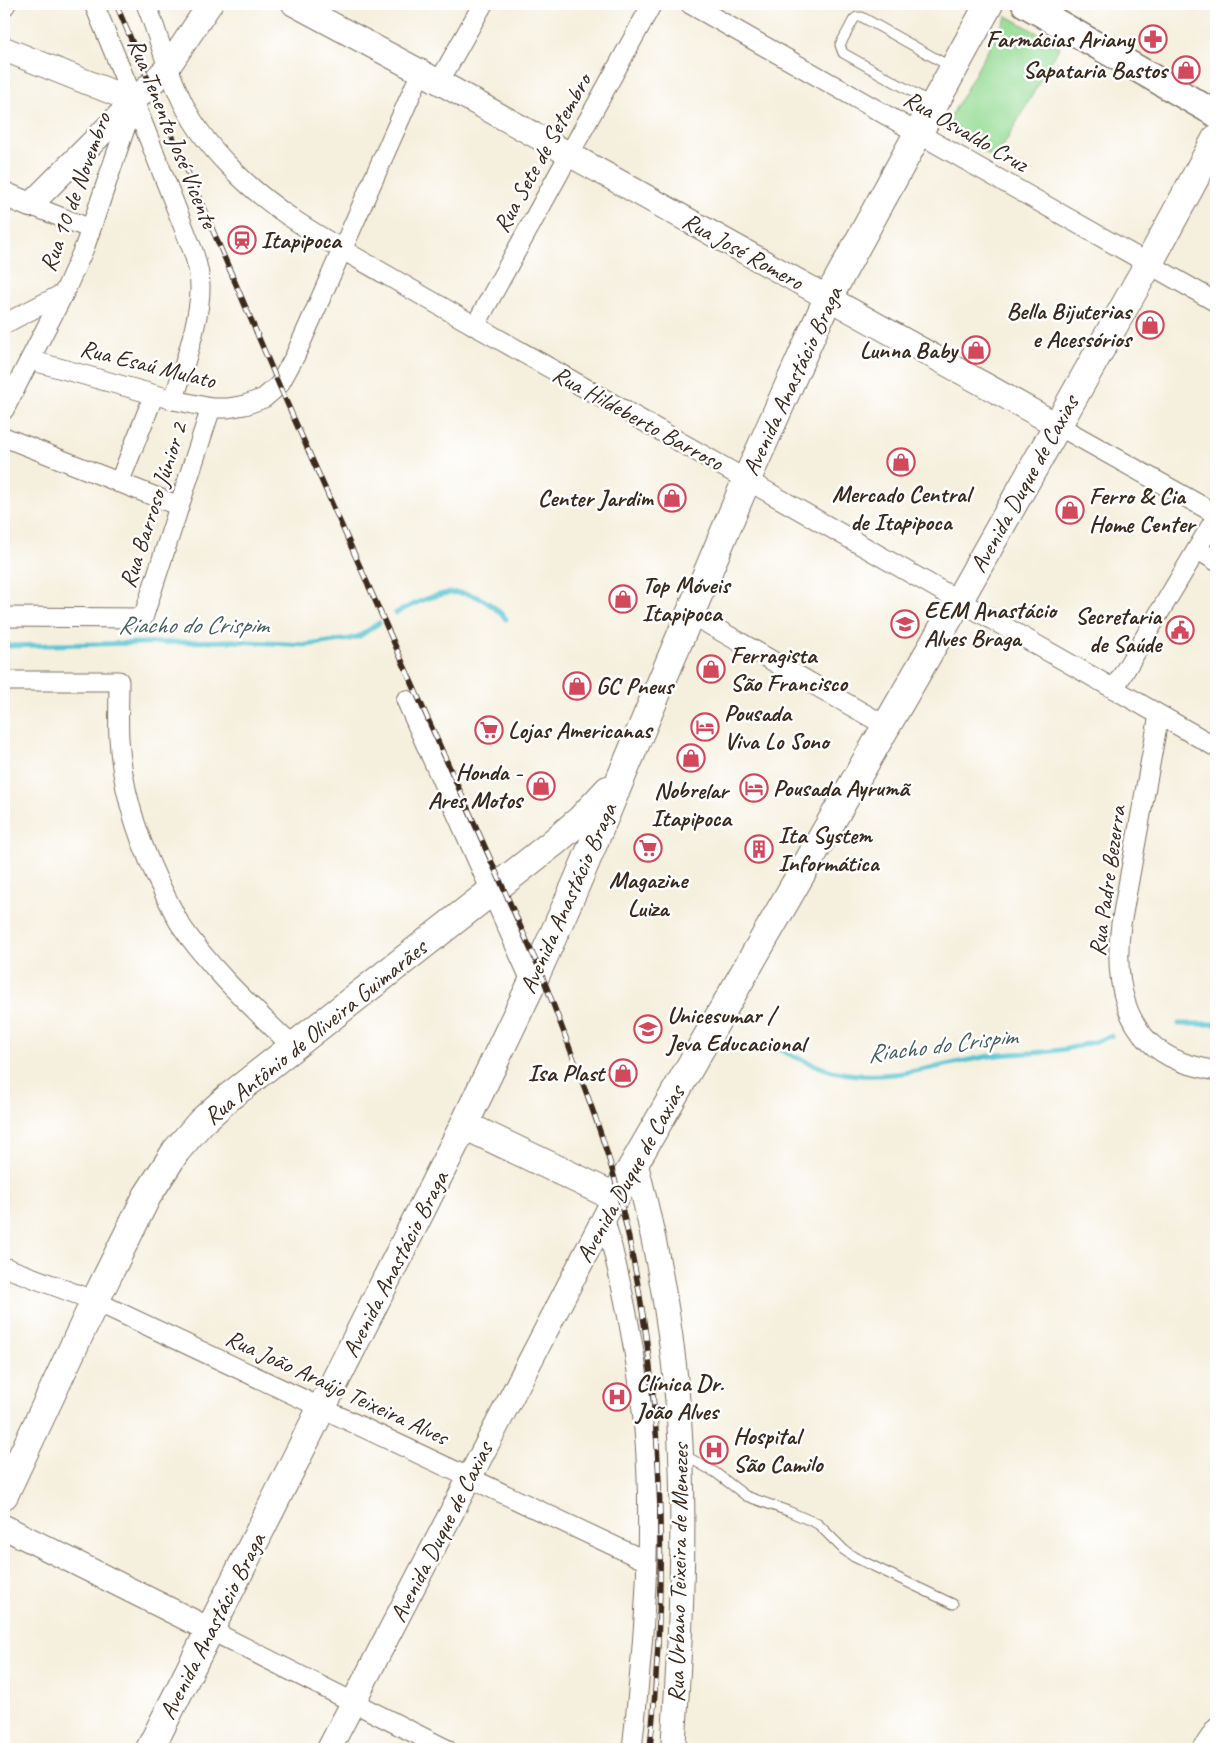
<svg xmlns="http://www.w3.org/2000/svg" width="1220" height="1753" viewBox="0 0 1220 1753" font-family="Caveat,sans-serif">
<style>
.green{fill:#96dc95;stroke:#68835a}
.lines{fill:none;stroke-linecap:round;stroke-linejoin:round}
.stream{stroke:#59c4d3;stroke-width:5}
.service-casing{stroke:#7c6f61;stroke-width:11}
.minor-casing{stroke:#7c6f61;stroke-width:21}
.tertiary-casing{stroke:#7c6f61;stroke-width:26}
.secondary-casing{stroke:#7c6f61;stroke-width:29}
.primary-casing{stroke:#7c6f61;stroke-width:30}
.service{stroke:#fff;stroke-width:9}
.minor{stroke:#fff;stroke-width:19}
.tertiary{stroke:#fff;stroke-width:24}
.secondary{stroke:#fff;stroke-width:26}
.primary{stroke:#fff;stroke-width:28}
.rail-casing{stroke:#3b2a1e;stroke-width:5.5}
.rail{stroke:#fff;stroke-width:4;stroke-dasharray:11;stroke-linecap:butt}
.labels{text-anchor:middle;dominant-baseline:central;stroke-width:5;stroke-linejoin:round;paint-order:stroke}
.poi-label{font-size:24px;font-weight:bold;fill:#3b2a1e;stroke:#fff;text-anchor:start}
.street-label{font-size:24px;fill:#3b2a1e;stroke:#fff}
.water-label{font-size:25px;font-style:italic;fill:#46605d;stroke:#fff}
</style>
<rect width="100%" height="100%" fill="#fff"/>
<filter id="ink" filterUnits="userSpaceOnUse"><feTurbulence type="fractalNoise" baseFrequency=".02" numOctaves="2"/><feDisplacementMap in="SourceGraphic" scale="10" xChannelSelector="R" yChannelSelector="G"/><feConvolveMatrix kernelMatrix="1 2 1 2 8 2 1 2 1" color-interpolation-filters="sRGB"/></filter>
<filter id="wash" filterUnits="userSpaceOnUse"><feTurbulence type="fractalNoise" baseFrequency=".0096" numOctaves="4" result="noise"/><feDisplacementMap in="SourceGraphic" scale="20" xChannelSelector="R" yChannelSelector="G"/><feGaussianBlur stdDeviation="1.12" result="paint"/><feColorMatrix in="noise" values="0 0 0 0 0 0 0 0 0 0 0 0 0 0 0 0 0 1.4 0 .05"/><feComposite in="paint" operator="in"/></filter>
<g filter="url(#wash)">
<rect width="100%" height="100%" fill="#f5efdd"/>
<polygon class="green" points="1007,16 1060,46 996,159 944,129"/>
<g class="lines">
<g class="stream">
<path d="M396,613C438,591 471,579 506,619"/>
<polyline points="4,646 232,641 307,645 350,639 360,636 379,623"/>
<polyline points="1179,1024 1216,1024"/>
<path d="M780,1050C799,1058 817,1068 837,1072C889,1083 940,1064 991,1056C1011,1053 1032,1054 1052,1051C1072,1049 1092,1043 1111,1036"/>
</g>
</g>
</g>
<g filter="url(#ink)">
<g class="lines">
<g class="service-casing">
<g id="service">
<polyline points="932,103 843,53 840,45 854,19 857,17 862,17 951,67"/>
<polyline points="684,1455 716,1473 746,1496 788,1511 818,1524 844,1550 854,1557 953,1604"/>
</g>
</g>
<g class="minor-casing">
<g id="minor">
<path d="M94,4L134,101L193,251C197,263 200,274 200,286C201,318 183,367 174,400"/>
<path d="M146,4C158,33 165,64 178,92C190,121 209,146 231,168C276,215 335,245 390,277C450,312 511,346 571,380C787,501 1001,625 1216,747"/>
<polyline points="690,4 1216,302"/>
<polyline points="4,7 6,4"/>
<polyline points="439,82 483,4"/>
<polyline points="30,205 91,229"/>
<polyline points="4,324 64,293"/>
<polyline points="475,326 652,4"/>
<polyline points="30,360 174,400 211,408 228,408 245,405 264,398 279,385 295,356 421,72"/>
<polyline points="4,410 64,293 85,246 134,102"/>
<polyline points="1057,425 1216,514"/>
<polyline points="4,437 179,506"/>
<polyline points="119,483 154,395"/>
<polyline points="1197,549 1216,561"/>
<polyline points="689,613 886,726"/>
<polyline points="4,617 143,618 211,408"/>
<path d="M4,681H119C119,700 118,719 119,738C122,794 141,848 166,897C171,906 175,916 180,924C211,970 253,1008 293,1047"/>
<polyline points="1114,689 1216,517"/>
<polyline points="406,700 532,983"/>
<path d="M1159,715L1121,924C1114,977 1122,1038 1179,1061C1191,1066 1204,1068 1216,1071"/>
<path d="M604,1216C627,1301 644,1389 647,1477C650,1568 642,1659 632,1749"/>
<polyline points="4,1267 95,1301 646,1561"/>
<polyline points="210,1630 446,1749"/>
<polyline points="1202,1749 1216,1728"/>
</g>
</g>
<g class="tertiary-casing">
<g id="tertiary">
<polyline points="294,4 421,72 1057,425"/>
<polyline points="4,49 134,101"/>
<polyline points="4,194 30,205 168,67 210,4"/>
<path d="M635,1161C660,1256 677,1356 681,1455C685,1553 680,1651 673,1749"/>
<polyline points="4,1527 210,1630"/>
<polyline points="329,1749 615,1197"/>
</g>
</g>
<g class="secondary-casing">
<polyline id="secondary" points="1025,4 1216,114"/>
</g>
<g class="primary-casing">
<g id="primary">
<polyline points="464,1125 615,1197 959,600 1149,263 1216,139"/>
<polyline points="4,1495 95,1301 147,1196 176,1151 201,1122 229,1097 553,843 580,820 608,790"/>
<polyline points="150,1749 464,1125 532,983 577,882 747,479 828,298 989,4"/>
</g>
</g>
<use href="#service" class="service"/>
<use href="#minor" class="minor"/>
<use href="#tertiary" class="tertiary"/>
<use href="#secondary" class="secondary"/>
<use href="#primary" class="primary"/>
<g class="rail-casing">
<path id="rail" d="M116,4L279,385L539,968C552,1000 564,1033 576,1065C592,1107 607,1148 618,1191C664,1375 669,1561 650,1749"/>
</g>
<use href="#rail" class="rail"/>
</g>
</g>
<defs>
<g id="pharmacy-ring" transform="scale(1.4375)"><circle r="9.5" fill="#fff" stroke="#d1495b" stroke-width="1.5"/><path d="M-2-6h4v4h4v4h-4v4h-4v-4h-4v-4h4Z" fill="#d1495b"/></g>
<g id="shop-ring" transform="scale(1.4375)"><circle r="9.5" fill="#fff" stroke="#d1495b" stroke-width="1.5"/><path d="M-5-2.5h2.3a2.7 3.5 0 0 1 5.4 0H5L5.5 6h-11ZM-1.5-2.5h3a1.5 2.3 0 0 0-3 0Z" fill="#d1495b"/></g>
<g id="station-ring" transform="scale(1.4375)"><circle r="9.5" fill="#fff" stroke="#d1495b" stroke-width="1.5"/><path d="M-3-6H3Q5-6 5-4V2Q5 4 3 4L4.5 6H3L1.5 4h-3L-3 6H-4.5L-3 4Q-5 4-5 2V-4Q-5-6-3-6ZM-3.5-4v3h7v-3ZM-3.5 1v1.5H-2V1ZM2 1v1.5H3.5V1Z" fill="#d1495b"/></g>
<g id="school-ring" transform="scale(1.4375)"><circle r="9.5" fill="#fff" stroke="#d1495b" stroke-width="1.5"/><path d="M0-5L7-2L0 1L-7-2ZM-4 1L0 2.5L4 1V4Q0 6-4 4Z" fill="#d1495b"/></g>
<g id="civic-ring" transform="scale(1.4375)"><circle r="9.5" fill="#fff" stroke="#d1495b" stroke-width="1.5"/><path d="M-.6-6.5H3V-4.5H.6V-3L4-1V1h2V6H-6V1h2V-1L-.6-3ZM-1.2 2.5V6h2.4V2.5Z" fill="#d1495b"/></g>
<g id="hotel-ring" transform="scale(1.4375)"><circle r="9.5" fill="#fff" stroke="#d1495b" stroke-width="1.5"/><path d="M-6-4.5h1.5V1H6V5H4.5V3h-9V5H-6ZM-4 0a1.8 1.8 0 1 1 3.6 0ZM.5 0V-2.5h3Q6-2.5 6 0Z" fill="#d1495b"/></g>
<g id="supermarket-ring" transform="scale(1.4375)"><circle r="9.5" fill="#fff" stroke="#d1495b" stroke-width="1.5"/><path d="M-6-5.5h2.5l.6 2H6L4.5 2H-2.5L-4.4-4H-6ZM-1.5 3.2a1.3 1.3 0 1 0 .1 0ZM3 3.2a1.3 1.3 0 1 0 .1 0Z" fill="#d1495b"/></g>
<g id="building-ring" transform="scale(1.4375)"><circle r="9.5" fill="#fff" stroke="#d1495b" stroke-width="1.5"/><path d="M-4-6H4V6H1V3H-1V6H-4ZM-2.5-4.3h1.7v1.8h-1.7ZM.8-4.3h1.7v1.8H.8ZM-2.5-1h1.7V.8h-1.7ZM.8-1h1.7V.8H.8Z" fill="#d1495b"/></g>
<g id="university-ring" transform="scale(1.4375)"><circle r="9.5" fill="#fff" stroke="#d1495b" stroke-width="1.5"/><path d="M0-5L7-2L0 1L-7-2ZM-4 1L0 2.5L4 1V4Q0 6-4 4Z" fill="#d1495b"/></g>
<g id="hospital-ring" transform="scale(1.4375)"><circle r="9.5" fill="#fff" stroke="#d1495b" stroke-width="1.5"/><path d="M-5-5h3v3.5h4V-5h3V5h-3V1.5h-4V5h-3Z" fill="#d1495b"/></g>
</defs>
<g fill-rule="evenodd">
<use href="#pharmacy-ring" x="1153" y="39"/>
<use href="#shop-ring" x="1186" y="70"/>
<use href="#station-ring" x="242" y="240"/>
<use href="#shop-ring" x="1150" y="325"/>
<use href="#shop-ring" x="976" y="350"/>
<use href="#shop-ring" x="901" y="462"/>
<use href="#shop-ring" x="672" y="498"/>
<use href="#shop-ring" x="1070" y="510"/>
<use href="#shop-ring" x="623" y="599"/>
<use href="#school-ring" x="905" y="624"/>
<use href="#civic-ring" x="1180" y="630"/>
<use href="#shop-ring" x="711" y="669"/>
<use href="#shop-ring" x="577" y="686"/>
<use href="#hotel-ring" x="705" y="727"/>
<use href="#supermarket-ring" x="489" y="730"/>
<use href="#shop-ring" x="691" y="758"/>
<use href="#shop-ring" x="541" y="786"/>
<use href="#hotel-ring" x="754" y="788"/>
<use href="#supermarket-ring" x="648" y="848"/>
<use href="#building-ring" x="759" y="849"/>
<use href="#university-ring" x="648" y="1029"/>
<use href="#shop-ring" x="623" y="1073"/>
<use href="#hospital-ring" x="617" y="1397"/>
<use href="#hospital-ring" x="714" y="1450"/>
</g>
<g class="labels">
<g class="poi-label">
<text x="1134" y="39" text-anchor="end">Farmácias Ariany</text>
<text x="1167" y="70" text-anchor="end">Sapataria Bastos</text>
<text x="261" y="240">Itapipoca</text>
<text x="1131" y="311" text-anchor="end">Bella Bijuterias<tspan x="1131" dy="28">e Acessórios</tspan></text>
<text x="957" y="350" text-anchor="end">Lunna Baby</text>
<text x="901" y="494" text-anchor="middle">Mercado Central<tspan x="901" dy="28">de Itapipoca</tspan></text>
<text x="1089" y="496">Ferro &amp; Cia<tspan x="1089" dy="28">Home Center</tspan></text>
<text x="653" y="498" text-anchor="end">Center Jardim</text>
<text x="642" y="585">Top Móveis<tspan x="642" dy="28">Itapipoca</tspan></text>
<text x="924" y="610">EEM Anastácio<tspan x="924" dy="28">Alves Braga</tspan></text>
<text x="1161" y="616" text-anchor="end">Secretaria<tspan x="1161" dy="28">de Saúde</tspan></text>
<text x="730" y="655">Ferragista<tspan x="730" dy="28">São Francisco</tspan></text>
<text x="596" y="686">GC Pneus</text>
<text x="724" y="713">Pousada<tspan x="724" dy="28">Viva Lo Sono</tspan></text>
<text x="508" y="730">Lojas Americanas</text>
<text x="522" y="772" text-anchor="end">Honda -<tspan x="522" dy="28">Ares Motos</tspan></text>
<text x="773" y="788">Pousada Ayrumã</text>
<text x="691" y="790" text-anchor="middle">Nobrelar<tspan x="691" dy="28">Itapipoca</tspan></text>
<text x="778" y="835">Ita System<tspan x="778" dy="28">Informática</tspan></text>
<text x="648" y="880" text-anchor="middle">Magazine<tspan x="648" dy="28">Luiza</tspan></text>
<text x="667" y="1015">Unicesumar /<tspan x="667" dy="28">Jeva Educacional</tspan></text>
<text x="604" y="1073" text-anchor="end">Isa Plast</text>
<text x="636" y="1383">Clínica Dr.<tspan x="636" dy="28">João Alves</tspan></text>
<text x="733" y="1436">Hospital<tspan x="733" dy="28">São Camilo</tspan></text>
</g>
<g class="street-label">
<text transform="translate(966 131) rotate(30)">Rua Osvaldo Cruz</text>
<text transform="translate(173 133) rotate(68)">Rua Tenente José Vicente</text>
<text transform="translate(542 153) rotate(-61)">Rua Sete de Setembro</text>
<text transform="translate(75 192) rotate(-70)">Rua 10 de Novembro</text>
<text transform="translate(743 251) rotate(29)">Rua José Romero</text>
<text transform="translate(148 364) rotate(14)">Rua Esaú Mulato</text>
<text transform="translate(792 381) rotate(-65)">Avenida Anastácio Braga</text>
<text transform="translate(638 418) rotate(29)">Rua Hildeberto Barroso</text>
<text transform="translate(1024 484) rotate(-61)">Avenida Duque de Caxias</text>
<text transform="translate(153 505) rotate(-72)">Rua Barroso Júnior 2</text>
<text transform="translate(1107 881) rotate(-82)">Rua Padre Bezerra</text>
<text transform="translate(568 898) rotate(-66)">Avenida Anastácio Braga</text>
<text transform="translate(315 1032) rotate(-39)">Rua Antônio de Oliveira Guimarães</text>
<text transform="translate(630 1174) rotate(-61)">Avenida Duque de Caxias</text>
<text transform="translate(395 1264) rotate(-63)">Avenida Anastácio Braga</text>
<text transform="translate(337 1387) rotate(25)">Rua João Araújo Teixeira Alves</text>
<text transform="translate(441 1532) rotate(-63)">Avenida Duque de Caxias</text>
<text transform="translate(678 1573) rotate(-89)">Rua Urbano Teixeira de Menezes</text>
<text transform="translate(212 1626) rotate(-63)">Avenida Anastácio Braga</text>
</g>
<g class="water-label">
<text x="193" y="625">Riacho do Crispim</text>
<text transform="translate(942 1045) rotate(-7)">Riacho do Crispim</text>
</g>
</g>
<rect width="1220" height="1753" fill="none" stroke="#fff" stroke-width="20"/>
</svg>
